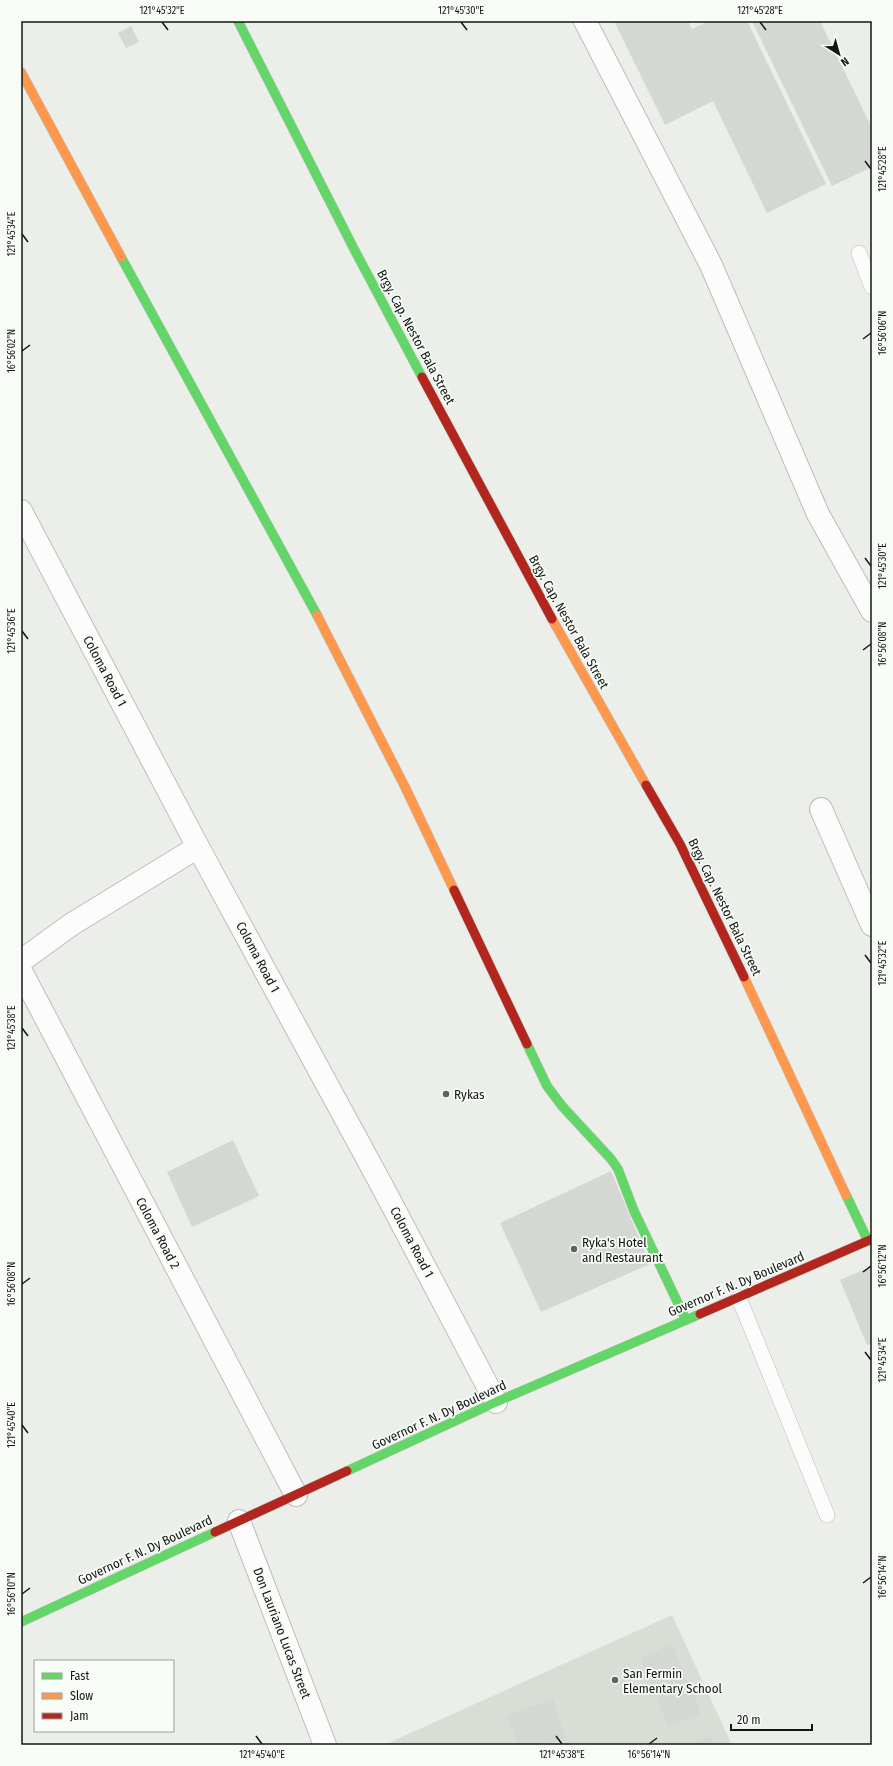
<svg xmlns="http://www.w3.org/2000/svg" width="893" height="1766" viewBox="0 0 893 1766" font-family="'Fira Sans Condensed',sans-serif">
<style>
.built{fill:#d8ded6}
.building{fill:#d5d7d4}
.lines{fill:none;stroke-linecap:round;stroke-linejoin:round}
.lane-casing{stroke:#bbbdba;stroke-width:16}
.street-casing{stroke:#bbbdba;stroke-width:24}
.fast-casing{stroke:#bbbdba;stroke-width:10}
.slow-casing{stroke:#bbbdba;stroke-width:10}
.jam-casing{stroke:#bbbdba;stroke-width:10}
.lane{stroke:#fcfcfc;stroke-width:15}
.street{stroke:#fcfcfc;stroke-width:22}
.fast{stroke:#63d668;stroke-width:9}
.slow{stroke:#ff974d;stroke-width:9}
.jam{stroke:#b3261e;stroke-width:9}
.ticks{fill:none;stroke:#141614;stroke-width:1.5}
.poi-dot{fill:#5f625f;stroke:#f7fcf6;stroke-width:1.5}
.labels{text-anchor:middle;dominant-baseline:central;stroke-width:3.5;stroke-linejoin:round;paint-order:stroke}
.street-label{font-size:13px;fill:#141614;stroke:#f7fcf6}
.poi-label{font-size:13px;fill:#141614;stroke:#f7fcf6;text-anchor:start}
.neatline{fill:none;stroke:#141614;stroke-width:1.5}
.ticks-label{font-size:10px;text-anchor:middle;fill:#141614}
</style>
<rect width="100%" height="100%" fill="#ebeee9"/>
<polygon class="built" points="672,1615 732,1745 384,1745"/>
<g class="building">
<polygon points="614,21 688,21 692,29 709,21 747,21 826,184 767,213 713,101 665,125"/>
<polygon points="752,21 820,21 872,128 872,167 832,186"/>
<polygon points="131,26 139,42 126,48 118,33"/>
<polygon points="233,1140 259,1196 192,1227 167,1172"/>
<polygon points="611,1171 650,1264 541,1312 500,1223"/>
<polygon points="872,1266 872,1343 867,1345 840,1280"/>
<polygon points="672,1644 701,1713 668,1727 640,1658"/>
<polygon points="553,1699 566,1737 545,1745 518,1745 507,1715"/>
<polygon points="710,1736 714,1745 689,1745"/>
</g>
<g class="lines">
<g class="lane-casing">
<g id="lane">
<polyline points="859,253 872,287"/>
<polyline points="739,1298 827,1515"/>
</g>
</g>
<g class="street-casing">
<g id="street">
<polyline points="585,21 711,265 818,514 872,611"/>
<polyline points="21,511 198,847 381,1184 496,1402"/>
<polyline points="821,809 872,925"/>
<polyline points="21,961 72,924 198,847"/>
<polyline points="21,971 296,1495"/>
<polyline points="239,1521 325,1745"/>
</g>
</g>
<g class="fast-casing">
<g id="fast">
<polyline points="238,21 354,249 422,377"/>
<polyline points="121,257 317,615"/>
<polyline points="527,1044 547,1086 562,1106 611,1159 618,1169 634,1211 686,1320"/>
<polyline points="846,1195 868,1241"/>
<polyline points="347,1471 496,1402 700,1314"/>
<polyline points="21,1622 215,1532"/>
</g>
</g>
<g class="slow-casing">
<g id="slow">
<polyline points="21,72 121,257"/>
<polyline points="317,615 405,787 454,890"/>
<polyline points="552,619 646,785"/>
<polyline points="744,977 846,1195"/>
</g>
</g>
<g class="jam-casing">
<g id="jam">
<polyline points="422,377 552,619"/>
<polyline points="646,785 680,844 744,977"/>
<polyline points="454,890 527,1044"/>
<polyline points="700,1314 872,1239"/>
<polyline points="215,1532 347,1471"/>
</g>
</g>
<use href="#lane" class="lane"/>
<use href="#street" class="street"/>
<use href="#fast" class="fast"/>
<use href="#slow" class="slow"/>
<use href="#jam" class="jam"/>
</g>
<path class="ticks" d="M162,22L168,30M461,22L467,30M760,22L766,30M865,161L871,169M22,234L28,242M863,339L871,333M22,351L30,345M865,558L871,566M22,631L28,639M863,650L871,644M865,955L871,963M22,1028L28,1036M863,1272L871,1266M22,1284L30,1278M865,1352L871,1360M22,1425L28,1433M863,1583L871,1577M22,1594L30,1588M256,1736L262,1744M556,1736L562,1744M649,1744L657,1738"/>
<g class="poi-dot">
<circle cx="446" cy="1094" r="4"/>
<circle cx="574" cy="1249" r="4"/>
<circle cx="615" cy="1680" r="4"/>
</g>
<g class="labels">
<g class="street-label">
<text transform="translate(416 337) rotate(62)">Brgy. Cap. Nestor Bala Street</text>
<text transform="translate(569 622) rotate(61)">Brgy. Cap. Nestor Bala Street</text>
<text transform="translate(105 671) rotate(62)">Coloma Road 1</text>
<text transform="translate(725 907) rotate(64)">Brgy. Cap. Nestor Bala Street</text>
<text transform="translate(258 957) rotate(62)">Coloma Road 1</text>
<text transform="translate(158 1233) rotate(62)">Coloma Road 2</text>
<text transform="translate(412 1242) rotate(62)">Coloma Road 1</text>
<text transform="translate(736 1284) rotate(-23)">Governor F. N. Dy Boulevard</text>
<text transform="translate(439 1415) rotate(-25)">Governor F. N. Dy Boulevard</text>
<text transform="translate(145 1550) rotate(-25)">Governor F. N. Dy Boulevard</text>
<text transform="translate(282 1633) rotate(69)">Don Lauriano Lucas Street</text>
</g>
<g class="poi-label">
<text x="454" y="1094">Rykas</text>
<text x="582" y="1242">Ryka's Hotel<tspan x="582" dy="15">and Restaurant</tspan></text>
<text x="623" y="1673">San Fermin<tspan x="623" dy="15">Elementary School</tspan></text>
</g>
</g>
<rect width="893" height="1766" fill="none" stroke="#f7fcf6" stroke-width="44"/>
<rect x="34" y="1660" width="140" height="72" fill="#f7fcf6" stroke="#9ca09c"/>
<rect x="42" y="1673" width="20" height="6" fill="#63d668" stroke="#9ca09c"/>
<text x="70" y="1680" font-size="12" fill="#141614">Fast</text>
<rect x="42" y="1693" width="20" height="6" fill="#ff974d" stroke="#9ca09c"/>
<text x="70" y="1700" font-size="12" fill="#141614">Slow</text>
<rect x="42" y="1713" width="20" height="6" fill="#b3261e" stroke="#9ca09c"/>
<text x="70" y="1720" font-size="12" fill="#141614">Jam</text>
<g transform="translate(839 54) rotate(143)" stroke="#f7fcf6" stroke-width="3" paint-order="stroke">
<path d="M0-3L7 15L0 10L-7 15Z" fill="#141614"/>
<text y="-6" font-size="11" font-weight="bold" text-anchor="middle" fill="#141614">N</text>
</g>
<path d="M731 1724v6h81v-6" fill="none" stroke="#141614" stroke-width="2"/>
<text x="737" y="1724" font-size="12" fill="#141614" stroke="#f7fcf6" stroke-width="3" paint-order="stroke">20 m</text>
<rect x="22" y="22" width="849" height="1722" class="neatline"/>
<g class="ticks-label">
<text x="162" y="14">121°45'32"E</text>
<text x="461" y="14">121°45'30"E</text>
<text x="760" y="14">121°45'28"E</text>
<text transform="translate(882 169) rotate(-90)" y="4">121°45'28"E</text>
<text transform="translate(11 234) rotate(-90)" y="4">121°45'34"E</text>
<text transform="translate(882 333) rotate(-90)" y="4">16°56'06"N</text>
<text transform="translate(11 351) rotate(-90)" y="4">16°56'02"N</text>
<text transform="translate(882 566) rotate(-90)" y="4">121°45'30"E</text>
<text transform="translate(11 631) rotate(-90)" y="4">121°45'36"E</text>
<text transform="translate(882 644) rotate(-90)" y="4">16°56'08"N</text>
<text transform="translate(882 963) rotate(-90)" y="4">121°45'32"E</text>
<text transform="translate(11 1028) rotate(-90)" y="4">121°45'38"E</text>
<text transform="translate(882 1266) rotate(-90)" y="4">16°56'12"N</text>
<text transform="translate(11 1284) rotate(-90)" y="4">16°56'08"N</text>
<text transform="translate(882 1360) rotate(-90)" y="4">121°45'34"E</text>
<text transform="translate(11 1425) rotate(-90)" y="4">121°45'40"E</text>
<text transform="translate(882 1577) rotate(-90)" y="4">16°56'14"N</text>
<text transform="translate(11 1594) rotate(-90)" y="4">16°56'10"N</text>
<text x="262" y="1758">121°45'40"E</text>
<text x="562" y="1758">121°45'38"E</text>
<text x="649" y="1758">16°56'14"N</text>
</g>
</svg>
